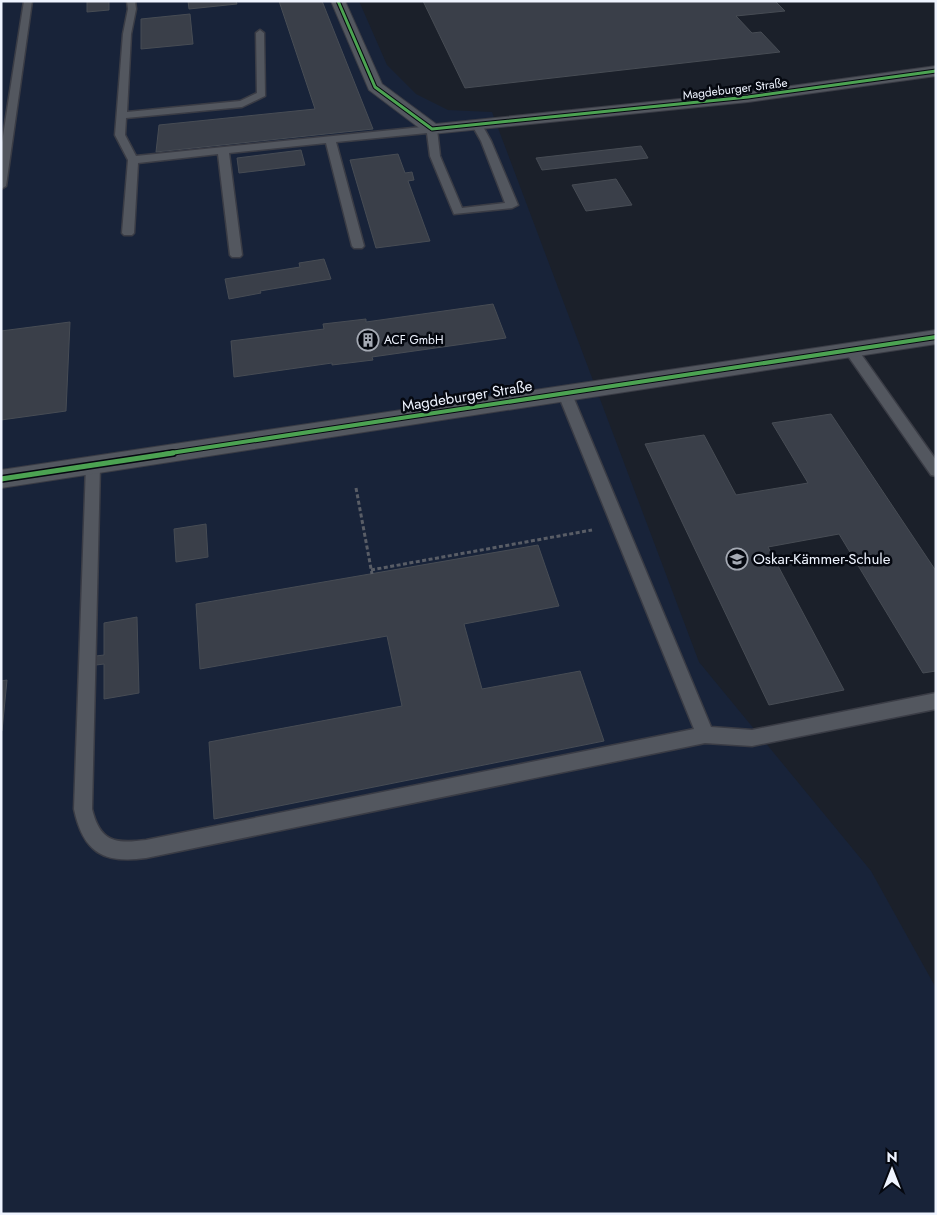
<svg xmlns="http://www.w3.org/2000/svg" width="937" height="1215" viewBox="0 0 937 1215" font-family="Jost,sans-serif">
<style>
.built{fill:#182339}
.building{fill:#3a3f49;stroke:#474c54}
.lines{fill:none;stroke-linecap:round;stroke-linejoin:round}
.service-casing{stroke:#3a3c45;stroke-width:3}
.minor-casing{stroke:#3a3c45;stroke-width:2}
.path{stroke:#595d66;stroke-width:3;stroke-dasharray:4 2.5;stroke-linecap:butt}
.service{fill:#53575f;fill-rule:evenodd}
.minor{fill:#53575f;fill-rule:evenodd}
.cycleway-far2-casing{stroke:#050810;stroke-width:5}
.cycleway-far1-casing{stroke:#050810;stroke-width:6}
.cycleway-casing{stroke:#050810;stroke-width:8}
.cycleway-far2{stroke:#4ca352;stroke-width:3}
.cycleway-far1{stroke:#4ca352;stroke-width:4}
.cycleway{stroke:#4ca352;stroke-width:5}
.labels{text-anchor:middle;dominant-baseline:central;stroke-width:5;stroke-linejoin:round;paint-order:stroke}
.far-street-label{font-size:12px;fill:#eff4ff;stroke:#050810}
.far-poi-label{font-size:12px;fill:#eff4ff;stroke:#050810;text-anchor:start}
.street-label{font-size:15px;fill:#eff4ff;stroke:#050810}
.poi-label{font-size:15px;fill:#eff4ff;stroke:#050810;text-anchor:start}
</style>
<rect width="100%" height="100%" fill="#1b202a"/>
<polygon class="built" points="1,1 359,1 387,65 416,94 448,110 492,112 699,662 871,871 936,988 936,1214 1,1214"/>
<g class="building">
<polygon points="87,1 109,1 109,10 87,12"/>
<polygon points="188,1 236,1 237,4 189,9"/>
<polygon points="279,1 322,1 373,129 156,152 159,125 315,109"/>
<polygon points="423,1 775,1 785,11 736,16 752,33 761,32 780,52 465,88"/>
<polygon points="190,14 193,44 141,49 141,19"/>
<polygon points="641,146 648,158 542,170 536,158"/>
<polygon points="301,150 305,165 239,173 237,158"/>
<polygon points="398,154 405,173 412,172 414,180 408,181 430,241 376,248 350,160"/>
<polygon points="616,179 632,205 586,211 572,185"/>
<polygon points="324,259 331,279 260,291 261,293 229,299 225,279 300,267 299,263"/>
<polygon points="493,304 506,338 372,357 373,360 332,365 332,363 234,377 231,341 324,329 323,324 366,319 366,322"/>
<polygon points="70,322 66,411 1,420 1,331"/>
<polygon points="831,414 936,571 936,671 923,673 839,534 768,547 844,690 769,705 645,444 704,435 736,495 808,483 772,423"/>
<polygon points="206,524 208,557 176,562 174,529"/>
<polygon points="538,545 559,606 464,624 482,689 580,671 604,741 214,819 209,742 402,706 387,636 200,669 196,604"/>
<polygon points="137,617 139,693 104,699 104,664 96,665 96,656 104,655 104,623"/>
<polygon points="7,680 2,731 1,731 1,681"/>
</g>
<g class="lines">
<g class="service-casing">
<g id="service">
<polygon points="24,1 32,1 6,186 1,189 1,149"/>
<polygon points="127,1 135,1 136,9 131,34 127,112 240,101 257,93 256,33 260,30 264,33 265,96 242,107 126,118 125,135 136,156 432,126 437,129 440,156 462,208 505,203 481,141 472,125 477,122 481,123 491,141 518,205 512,208 454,214 430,156 427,133 336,142 364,246 362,248 354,248 352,246 326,143 229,153 242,255 240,257 232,257 230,255 218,154 138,163 134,233 132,235 124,235 122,233 128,160 115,135 123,34 128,9"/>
<polygon points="851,346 856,347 936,460 936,476 931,475 846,353 845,350"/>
<path d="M565,389L570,391L572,394L711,727L752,730L936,693V709L752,746L705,743L146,858C103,864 83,852 74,809L86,465L88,461L93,460L98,461L100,465L92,809C100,842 115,844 146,840L694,729L558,394L560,391Z"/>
</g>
</g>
<g class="minor-casing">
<g id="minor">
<polygon points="331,1 345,1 382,84 436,124 748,92 936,66 936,76 748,102 432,134 426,133 369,90"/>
<polygon points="936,330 936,344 1,488 1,470"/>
</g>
</g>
<g class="path">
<polyline points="356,488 372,574"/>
<polyline points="371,570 592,530"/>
</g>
<use href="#service" class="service"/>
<use href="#minor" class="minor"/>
<g class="cycleway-far2-casing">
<polyline id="cycleway-far2" points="338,1 375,87 432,129 748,97 936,71"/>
</g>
<g class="cycleway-far1-casing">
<polyline id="cycleway-far1" points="164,454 936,337"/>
</g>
<g class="cycleway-casing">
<polyline id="cycleway" points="1,479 173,453"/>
</g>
<use href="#cycleway-far2" class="cycleway-far2"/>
<use href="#cycleway-far1" class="cycleway-far1"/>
<use href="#cycleway" class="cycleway"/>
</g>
<defs>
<g id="building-ring" transform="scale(1.125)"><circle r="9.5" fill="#050810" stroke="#a5aab4" stroke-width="1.5"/><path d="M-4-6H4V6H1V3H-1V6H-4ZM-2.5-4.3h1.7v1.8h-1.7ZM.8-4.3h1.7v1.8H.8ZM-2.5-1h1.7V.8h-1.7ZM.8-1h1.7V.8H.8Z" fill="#a5aab4"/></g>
<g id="school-ring" transform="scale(1.125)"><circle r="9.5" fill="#050810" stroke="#a5aab4" stroke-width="1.5"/><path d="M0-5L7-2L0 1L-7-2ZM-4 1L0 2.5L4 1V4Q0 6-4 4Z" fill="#a5aab4"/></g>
</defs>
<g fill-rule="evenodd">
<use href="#building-ring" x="368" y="340"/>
<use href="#school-ring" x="737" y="559"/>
</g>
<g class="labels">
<g class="far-street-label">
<text transform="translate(735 89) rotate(-7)">Magdeburger Straße</text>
</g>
<g class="far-poi-label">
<text x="384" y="340">ACF GmbH</text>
</g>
<g class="street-label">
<text transform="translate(467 396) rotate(-9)">Magdeburger Straße</text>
</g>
<g class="poi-label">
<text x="753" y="559">Oskar-Kämmer-Schule</text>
</g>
</g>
<rect width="937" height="1215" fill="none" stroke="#eff4ff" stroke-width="5"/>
<g transform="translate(892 1170)" stroke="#050810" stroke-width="4" paint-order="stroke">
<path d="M0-4L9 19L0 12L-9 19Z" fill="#eff4ff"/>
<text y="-8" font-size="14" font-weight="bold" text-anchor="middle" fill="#eff4ff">N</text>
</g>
</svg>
